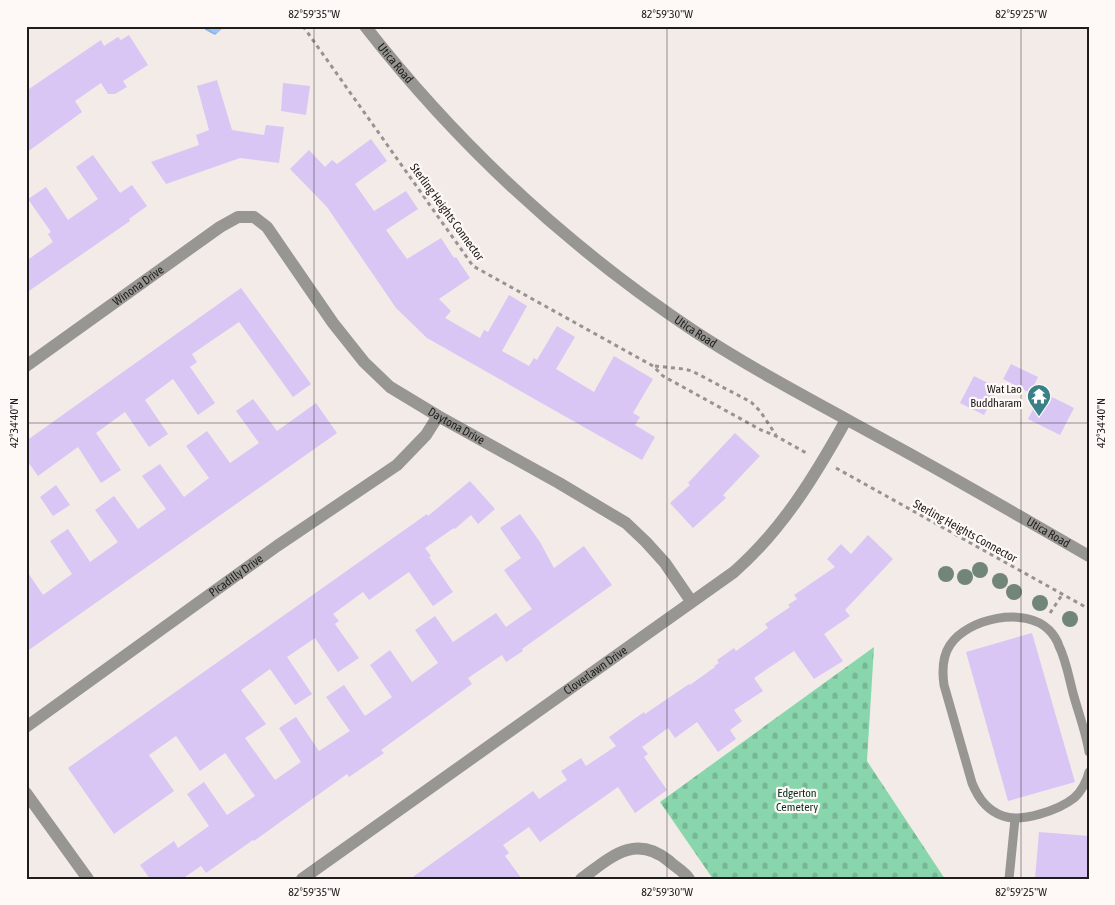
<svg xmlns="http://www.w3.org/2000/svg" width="1115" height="905" viewBox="0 0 1115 905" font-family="'Asap Condensed',sans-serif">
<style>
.cemetery{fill:url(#cemetery-stones)}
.water{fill:url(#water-waves)}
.building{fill:#d9c6f4}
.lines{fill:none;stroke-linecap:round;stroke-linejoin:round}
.path{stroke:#989290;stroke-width:3;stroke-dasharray:4 4;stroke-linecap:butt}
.service{stroke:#979693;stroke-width:9}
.minor{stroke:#979693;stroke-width:12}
.tertiary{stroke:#979693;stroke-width:12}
.tree{fill:#728579}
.ticks{fill:none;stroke:#1f1c1b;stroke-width:1;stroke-opacity:0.45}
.labels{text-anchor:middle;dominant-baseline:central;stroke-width:4.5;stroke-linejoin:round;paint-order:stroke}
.street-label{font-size:12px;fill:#1f1c1b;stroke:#fef9f7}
.poi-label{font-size:12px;fill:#1f1c1b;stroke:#fef9f7;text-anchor:end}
.park-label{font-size:12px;fill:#08311f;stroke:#fef9f7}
.neatline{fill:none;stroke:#1f1c1b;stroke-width:2}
.ticks-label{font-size:12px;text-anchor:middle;fill:#1f1c1b}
</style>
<defs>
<pattern id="cemetery-stones" width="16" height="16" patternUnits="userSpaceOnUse" patternTransform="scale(1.25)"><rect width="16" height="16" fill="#89d6ad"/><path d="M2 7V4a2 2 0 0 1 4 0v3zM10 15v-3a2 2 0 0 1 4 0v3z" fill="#76b794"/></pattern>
<pattern id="water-waves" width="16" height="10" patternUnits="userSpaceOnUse" patternTransform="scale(1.25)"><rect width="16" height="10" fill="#9ac7fb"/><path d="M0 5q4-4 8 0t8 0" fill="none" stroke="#84aad7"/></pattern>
</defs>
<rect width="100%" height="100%" fill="#f3ebe8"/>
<polygon class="cemetery" points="874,647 867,761 945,879 713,879 660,802"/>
<polygon class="water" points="205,26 225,26 215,35 205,30"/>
<g class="building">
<polygon points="129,35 148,65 123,81 127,87 115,94 108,94 101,83 75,101 82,112 26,153 26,91 101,40 104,46 118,37 121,40"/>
<polygon points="217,80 232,130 264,135 266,125 284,127 279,163 240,158 166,184 151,162 199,145 196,135 209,130 197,86"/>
<polygon points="283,83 310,86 306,115 281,111"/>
<polygon points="371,139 387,161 355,184 374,211 406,191 418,209 386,230 407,259 441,238 454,258 456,257 470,278 439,299 451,311 445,318 480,338 484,330 488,332 509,295 527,306 502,351 529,366 534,358 537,360 557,326 575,337 556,369 594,392 614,356 653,379 633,413 640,417 635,425 655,437 642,460 427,338 396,308 327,207 290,169 309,150 325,167 332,160 337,164"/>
<polygon points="93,155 120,193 132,185 147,206 129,219 130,221 26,293 26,261 53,242 48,234 51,232 28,199 46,187 68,220 98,199 76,167"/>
<polygon points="241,288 311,384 293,397 239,322 192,354 197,362 190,367 215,403 198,415 173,379 145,400 168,434 149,447 125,412 96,433 121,470 101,483 78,447 38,476 26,459 26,441"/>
<polygon points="1011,364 1038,377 1030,393 1003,379"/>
<polygon points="974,376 998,388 984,415 960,403"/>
<polygon points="1042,392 1074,408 1060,435 1028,419"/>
<polygon points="253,399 277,431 316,403 337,433 26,652 26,570 43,595 72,574 50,541 68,529 90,562 118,542 95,510 114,496 138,529 166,509 142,476 160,464 184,497 209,478 186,446 207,431 230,463 259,443 236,411"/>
<polygon points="735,433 760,456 723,495 726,498 693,528 670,503 690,485 688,483"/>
<polygon points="470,481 495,509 478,524 471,515 455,529 454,528 425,548 431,556 429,557 453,592 433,606 409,572 369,600 363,592 333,614 339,621 335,624 359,658 338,672 315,638 287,657 312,694 295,705 270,669 241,690 266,724 245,738 275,780 301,762 279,728 296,717 319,751 350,731 326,697 344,685 365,716 392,697 370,665 390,650 412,682 438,663 415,630 435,616 453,642 496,613 506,627 532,609 504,570 521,558 500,528 520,514 540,542 554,568 584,546 612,585 522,649 523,651 506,662 502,655 468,678 472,684 381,750 384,753 349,777 347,774 254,841 253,840 206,873 201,866 182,879 150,879 140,865 174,841 178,848 209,826 187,794 204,782 227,815 255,796 225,753 200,771 176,736 149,755 174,791 114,834 68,768 427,514 428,516"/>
<polygon points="56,485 70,505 53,516 40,497"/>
<polygon points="868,535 893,559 845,610 850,616 824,634 843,661 814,679 794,651 754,678 763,691 734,710 742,721 730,730 736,739 718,752 697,722 675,738 668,728 642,747 648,754 644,757 667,790 635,813 618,787 540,842 529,827 503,845 509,853 505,856 522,879 410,879 533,791 539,799 567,780 561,771 581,758 586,766 616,746 609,737 644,712 645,714 689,684 690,685 715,667 714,666 719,663 717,660 734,648 736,651 768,628 765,624 790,607 788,605 797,599 794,595 835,567 827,559 841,544 851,554"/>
<polygon points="1032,633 1075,782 1008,801 966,652"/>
<polygon points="1039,832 1089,836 1089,879 1035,879"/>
</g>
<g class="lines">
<g class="path">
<polyline points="303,26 473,266 653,366 663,376 761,430 776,436 808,454"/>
<polyline points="655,366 684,369 692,371 751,402 760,411 776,435"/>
<polyline points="836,468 1089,609"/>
<polyline points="1050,613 1062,595"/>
</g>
<g class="service">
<path d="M1089,752C1086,732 1078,712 1073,693C1069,678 1066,660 1059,646C1057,640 1053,634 1049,630C1025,606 968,618 950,645C942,657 942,671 944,685L972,783C978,798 988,811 1003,816C1021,823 1059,810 1074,798C1081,792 1087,781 1089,772"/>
<polyline points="1009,879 1015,819"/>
</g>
<g class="minor">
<path id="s1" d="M26,366L220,227L238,217H254L267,227L333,323L364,362L390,387L438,416L559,483L626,523L646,542L665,563L691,601"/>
<path id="s2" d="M26,727L277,546L397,465L426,435L438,416"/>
<polyline points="26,793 88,879"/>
<path id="s3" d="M302,879L734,572C782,530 815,476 846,420"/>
<path d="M581,879C610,858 634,833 669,861C675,867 684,871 689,879"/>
</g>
<path class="tertiary" id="s4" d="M365,26C457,144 570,248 694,331C760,374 830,410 899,448C963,483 1026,520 1089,556"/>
</g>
<g class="tree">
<circle cx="980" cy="570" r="8"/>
<circle cx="946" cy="574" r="8"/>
<circle cx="965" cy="577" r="8"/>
<circle cx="1000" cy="581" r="8"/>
<circle cx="1014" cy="592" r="8"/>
<circle cx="1040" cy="603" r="8"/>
<circle cx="1070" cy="619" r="8"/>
</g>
<path class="ticks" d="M314,26V879M667,26V879M1021,26V879M26,423H1089"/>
<defs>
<g id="temple-pin" transform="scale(1.25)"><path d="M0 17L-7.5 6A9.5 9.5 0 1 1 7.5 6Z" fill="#398188" stroke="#fef9f7"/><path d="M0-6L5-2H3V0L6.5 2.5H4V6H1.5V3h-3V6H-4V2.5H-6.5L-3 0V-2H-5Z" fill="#fff"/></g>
</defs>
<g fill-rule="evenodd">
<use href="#temple-pin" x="1039" y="396"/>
</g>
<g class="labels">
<g class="street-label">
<text stroke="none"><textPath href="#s4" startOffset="48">Utica Road</textPath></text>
<text transform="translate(447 212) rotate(54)">Sterling Heights Connector</text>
<text stroke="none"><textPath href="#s1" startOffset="138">Winona Drive</textPath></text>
<text stroke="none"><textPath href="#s4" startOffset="452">Utica Road</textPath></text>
<text stroke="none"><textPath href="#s1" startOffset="571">Daytona Drive</textPath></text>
<text transform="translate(965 531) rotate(29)">Sterling Heights Connector</text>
<text stroke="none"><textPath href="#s4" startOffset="858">Utica Road</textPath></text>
<text stroke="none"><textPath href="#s2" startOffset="259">Picadilly Drive</textPath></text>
<text stroke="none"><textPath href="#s3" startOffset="360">Cloverlawn Drive</textPath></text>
</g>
<g class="poi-label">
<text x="1022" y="389">Wat Lao<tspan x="1022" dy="14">Buddharam</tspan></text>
</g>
<g class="park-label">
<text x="797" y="793">Edgerton<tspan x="797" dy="14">Cemetery</tspan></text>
</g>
</g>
<rect width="1115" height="905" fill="none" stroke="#fef9f7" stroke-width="55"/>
<rect x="28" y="28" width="1060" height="850" class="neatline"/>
<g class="ticks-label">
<text x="314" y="18">82°59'35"W</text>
<text x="667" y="18">82°59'30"W</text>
<text x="1021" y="18">82°59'25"W</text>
<text transform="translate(14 423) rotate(-90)" y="4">42°34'40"N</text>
<text transform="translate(1101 423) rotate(-90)" y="4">42°34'40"N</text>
<text x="314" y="896">82°59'35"W</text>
<text x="667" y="896">82°59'30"W</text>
<text x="1021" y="896">82°59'25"W</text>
</g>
</svg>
